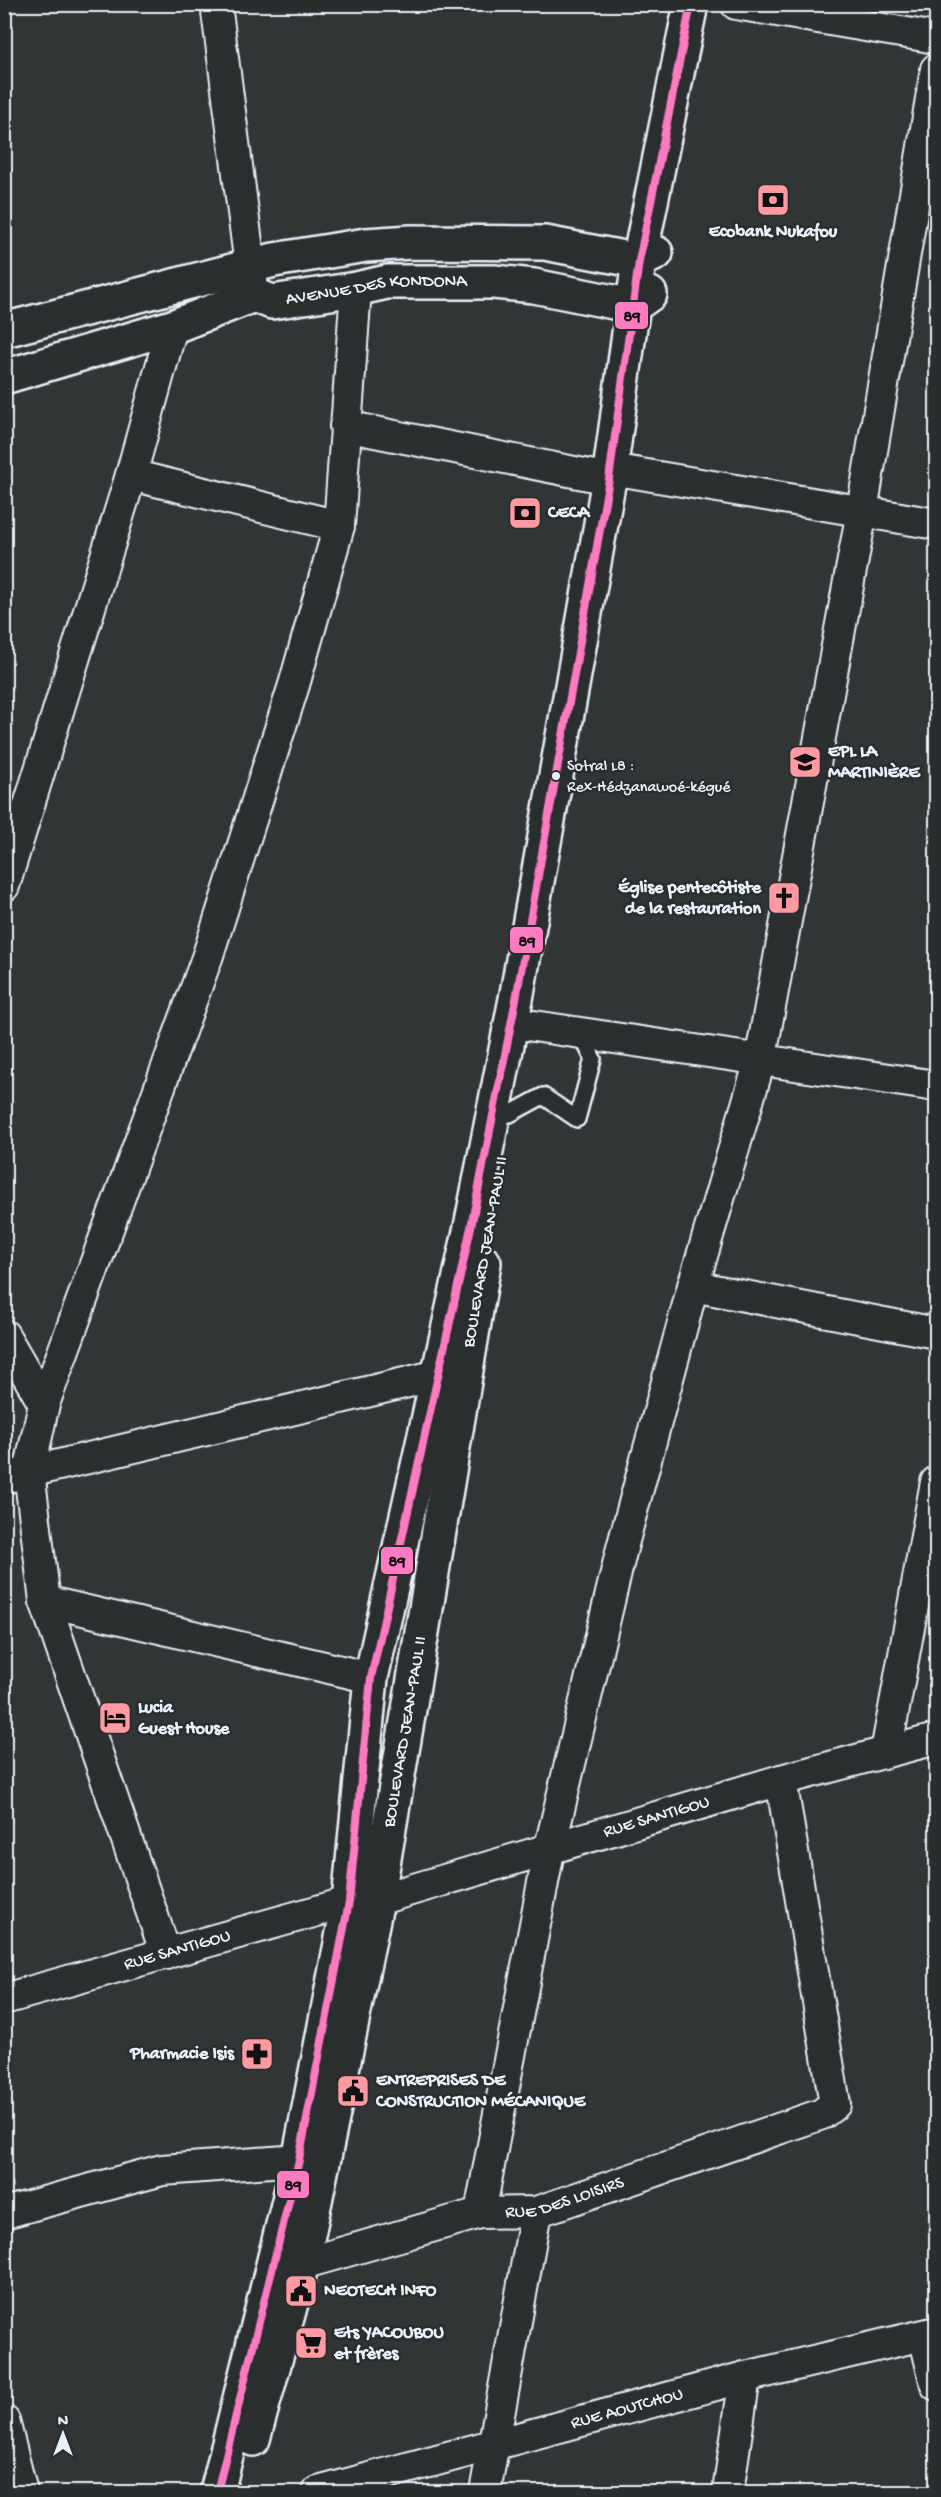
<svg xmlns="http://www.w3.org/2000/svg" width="941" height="2497" viewBox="0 0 941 2497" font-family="'Gochi Hand',sans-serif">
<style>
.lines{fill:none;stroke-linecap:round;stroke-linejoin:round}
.service-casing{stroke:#e8f1f8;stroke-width:20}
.minor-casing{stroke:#e8f1f8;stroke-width:34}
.tertiary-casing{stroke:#e8f1f8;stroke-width:38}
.secondary-casing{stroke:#e8f1f8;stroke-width:38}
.service{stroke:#2a2d2e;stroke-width:15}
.minor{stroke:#2a2d2e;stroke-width:30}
.tertiary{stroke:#2a2d2e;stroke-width:33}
.secondary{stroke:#2a2d2e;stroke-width:33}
.bus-1-casing{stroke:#2a2d2e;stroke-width:12}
.bus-1{stroke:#fe7ac1;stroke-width:8}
.bus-dot{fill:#e8f1f8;stroke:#2a2d2e;stroke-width:2}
.labels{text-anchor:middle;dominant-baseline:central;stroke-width:5;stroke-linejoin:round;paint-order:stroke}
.bus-label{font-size:16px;fill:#e8f1f8;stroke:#2a2d2e;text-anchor:start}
.poi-label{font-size:18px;font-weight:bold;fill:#e8f1f8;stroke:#2a2d2e;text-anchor:start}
.street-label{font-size:18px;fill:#e8f1f8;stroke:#2a2d2e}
.line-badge{stroke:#2a2d2e;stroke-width:2}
.pale-badge-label{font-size:16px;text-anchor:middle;font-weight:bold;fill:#111}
</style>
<rect width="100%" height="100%" fill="#323536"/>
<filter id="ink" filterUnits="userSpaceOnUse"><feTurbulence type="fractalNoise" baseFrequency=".0167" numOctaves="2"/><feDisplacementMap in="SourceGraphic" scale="12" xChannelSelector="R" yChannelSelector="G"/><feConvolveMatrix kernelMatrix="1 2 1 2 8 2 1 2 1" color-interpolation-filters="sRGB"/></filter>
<g filter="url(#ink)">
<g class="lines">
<g class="service-casing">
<polyline id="service" points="510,1114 543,1096 577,1119 593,1059 580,1032"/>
</g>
<g class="minor-casing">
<g id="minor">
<polyline points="216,4 253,289"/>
<polyline points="736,4 936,38"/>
<polyline points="345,426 609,479 623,471 936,524"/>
<polyline points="131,475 339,526"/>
<polyline points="4,886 131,475 172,327"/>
<polyline points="527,1025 936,1086"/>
<polyline points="693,1286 936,1333"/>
<polyline points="4,1335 44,1404"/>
<polyline points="4,1478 438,1375"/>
<polyline points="45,1601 371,1678"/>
<polyline points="886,1752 936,1482"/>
<polyline points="166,1954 45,1601 29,1472 44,1404 208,955 294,685 339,526 356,289"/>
<path id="s1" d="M4,1999L349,1902L377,1900L781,1780L936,1739"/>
<polyline points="4,2213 162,2170 299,2160"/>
<polyline points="480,2213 549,1851 622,1548 693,1286 760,1061 862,511 936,69"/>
<path id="s2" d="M302,2264L480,2213L536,2212L822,2114L835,2104L781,1780"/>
<polyline points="924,2336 936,2385"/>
<polyline points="4,2421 22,2492"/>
<path id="s3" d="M318,2492L745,2377L936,2332"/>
<polyline points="485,2492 536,2212"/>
<polyline points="728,2492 745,2377"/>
</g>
</g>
<g class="tertiary-casing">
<g id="tertiary">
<polyline points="4,330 274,260 366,245 411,242 545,243 639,261 656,253"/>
<path id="s4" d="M4,377L172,327L254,295L272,302L356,289L387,282H494L534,286L633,306L650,294"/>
</g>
</g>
<g class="secondary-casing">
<g id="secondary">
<path id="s5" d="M253,2439L302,2264L377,1900L484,1263"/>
<polyline points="217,2492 299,2160 349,1902 371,1678 471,1227 516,999 609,479 639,261 691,4"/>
</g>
</g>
<use href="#service" class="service"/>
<use href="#minor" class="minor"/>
<use href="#tertiary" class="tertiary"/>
<use href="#secondary" class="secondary"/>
<g class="bus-1-casing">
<polyline id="bus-1" points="217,2492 299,2160 349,1902 371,1678 471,1227 516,999 609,479 639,261 691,4"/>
</g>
<use href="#bus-1" class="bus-1"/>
</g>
</g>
<defs>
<g id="bank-square" transform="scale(1.725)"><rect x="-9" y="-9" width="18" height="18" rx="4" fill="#ff9aa2" stroke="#2a2d2e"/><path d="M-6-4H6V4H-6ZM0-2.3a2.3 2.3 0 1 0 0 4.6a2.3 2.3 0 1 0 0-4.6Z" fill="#111"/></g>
<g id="school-square" transform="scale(1.725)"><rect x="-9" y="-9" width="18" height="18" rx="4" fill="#ff9aa2" stroke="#2a2d2e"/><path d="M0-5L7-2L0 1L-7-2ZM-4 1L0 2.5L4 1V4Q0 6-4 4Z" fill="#111"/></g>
<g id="church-square" transform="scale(1.725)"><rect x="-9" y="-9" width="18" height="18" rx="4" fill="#ff9aa2" stroke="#2a2d2e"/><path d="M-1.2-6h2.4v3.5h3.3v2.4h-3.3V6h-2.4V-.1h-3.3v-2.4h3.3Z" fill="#111"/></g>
<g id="hotel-square" transform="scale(1.725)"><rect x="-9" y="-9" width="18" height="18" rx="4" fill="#ff9aa2" stroke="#2a2d2e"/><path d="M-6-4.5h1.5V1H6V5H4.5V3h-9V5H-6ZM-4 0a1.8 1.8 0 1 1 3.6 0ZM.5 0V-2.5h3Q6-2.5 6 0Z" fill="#111"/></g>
<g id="pharmacy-square" transform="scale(1.725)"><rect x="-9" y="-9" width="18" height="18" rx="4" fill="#ff9aa2" stroke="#2a2d2e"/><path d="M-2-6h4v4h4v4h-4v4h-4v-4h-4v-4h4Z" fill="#111"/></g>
<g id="civic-square" transform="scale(1.725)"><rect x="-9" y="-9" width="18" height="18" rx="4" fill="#ff9aa2" stroke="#2a2d2e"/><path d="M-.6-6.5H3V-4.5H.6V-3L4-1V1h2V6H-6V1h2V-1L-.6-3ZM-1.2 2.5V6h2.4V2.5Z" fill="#111"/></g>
<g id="supermarket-square" transform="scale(1.725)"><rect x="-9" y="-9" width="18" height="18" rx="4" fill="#ff9aa2" stroke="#2a2d2e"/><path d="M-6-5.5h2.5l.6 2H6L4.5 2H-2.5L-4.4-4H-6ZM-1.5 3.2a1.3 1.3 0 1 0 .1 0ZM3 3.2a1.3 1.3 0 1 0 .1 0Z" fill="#111"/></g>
</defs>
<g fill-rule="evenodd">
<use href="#bank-square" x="773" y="200"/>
<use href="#bank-square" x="525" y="513"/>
<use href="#school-square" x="805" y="762"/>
<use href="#church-square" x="784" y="898"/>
<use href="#hotel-square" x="115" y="1718"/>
<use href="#pharmacy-square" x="257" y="2054"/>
<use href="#civic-square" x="353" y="2091"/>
<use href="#civic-square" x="301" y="2291"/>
<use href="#supermarket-square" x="311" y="2343"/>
</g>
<circle class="bus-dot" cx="556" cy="776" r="5"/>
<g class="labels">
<g class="bus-label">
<text x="567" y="767">Sotral L8 :<tspan x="567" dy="21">Rex-Hédzanawoé-kégué</tspan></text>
</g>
<g class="poi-label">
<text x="773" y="232" text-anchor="middle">Ecobank Nukafou</text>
<text x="548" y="513">CECA</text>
<text x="828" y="752">EPL LA<tspan x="828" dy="21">MARTINIÈRE</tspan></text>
<text x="761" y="888" text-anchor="end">Église pentecôtiste<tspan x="761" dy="21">de la restauration</tspan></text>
<text x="138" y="1708">Lucia<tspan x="138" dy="21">Guest House</tspan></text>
<text x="234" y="2054" text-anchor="end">Pharmacie Isis</text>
<text x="376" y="2081">ENTREPRISES DE<tspan x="376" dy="21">CONSTRUCTION MÉCANIQUE</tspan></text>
<text x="324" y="2291">NEOTECH INFO</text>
<text x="334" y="2333">Ets YACOUBOU<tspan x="334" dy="21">et frères</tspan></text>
</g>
<g class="street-label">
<text stroke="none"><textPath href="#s4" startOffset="388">AVENUE DES KONDONA</textPath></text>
<text transform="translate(486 1252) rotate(-80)">BOULEVARD JEAN-PAUL II</text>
<text stroke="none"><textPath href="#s5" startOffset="724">BOULEVARD JEAN-PAUL II</textPath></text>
<text stroke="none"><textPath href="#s1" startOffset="678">RUE SANTIGOU</textPath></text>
<text stroke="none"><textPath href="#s1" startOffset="180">RUE SANTIGOU</textPath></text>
<text stroke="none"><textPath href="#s2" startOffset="272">RUE DES LOISIRS</textPath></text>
<text stroke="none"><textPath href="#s3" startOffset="320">RUE AOUTCHOU</textPath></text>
</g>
</g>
<g class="line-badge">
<rect x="614" y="301" width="35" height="29" rx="6" fill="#fe7ac1"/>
<rect x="509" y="926" width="35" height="28" rx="6" fill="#fe7ac1"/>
<rect x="380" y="1546" width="34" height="29" rx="6" fill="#fe7ac1"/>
<rect x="276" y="2170" width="34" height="29" rx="6" fill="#fe7ac1"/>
</g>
<g class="pale-badge-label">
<text x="632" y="321">89</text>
<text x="527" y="946">89</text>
<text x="397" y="1566">89</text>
<text x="293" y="2190">89</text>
</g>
<rect width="941" height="2497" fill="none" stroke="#2a2d2e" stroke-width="24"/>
<rect x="12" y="12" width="917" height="2473" fill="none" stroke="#e8f1f8" stroke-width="2" filter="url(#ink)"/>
<g transform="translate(63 2434)" stroke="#2a2d2e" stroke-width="4.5" paint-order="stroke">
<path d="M0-4.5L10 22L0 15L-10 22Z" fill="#e8f1f8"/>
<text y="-9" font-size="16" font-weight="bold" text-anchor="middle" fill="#e8f1f8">N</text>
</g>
</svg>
